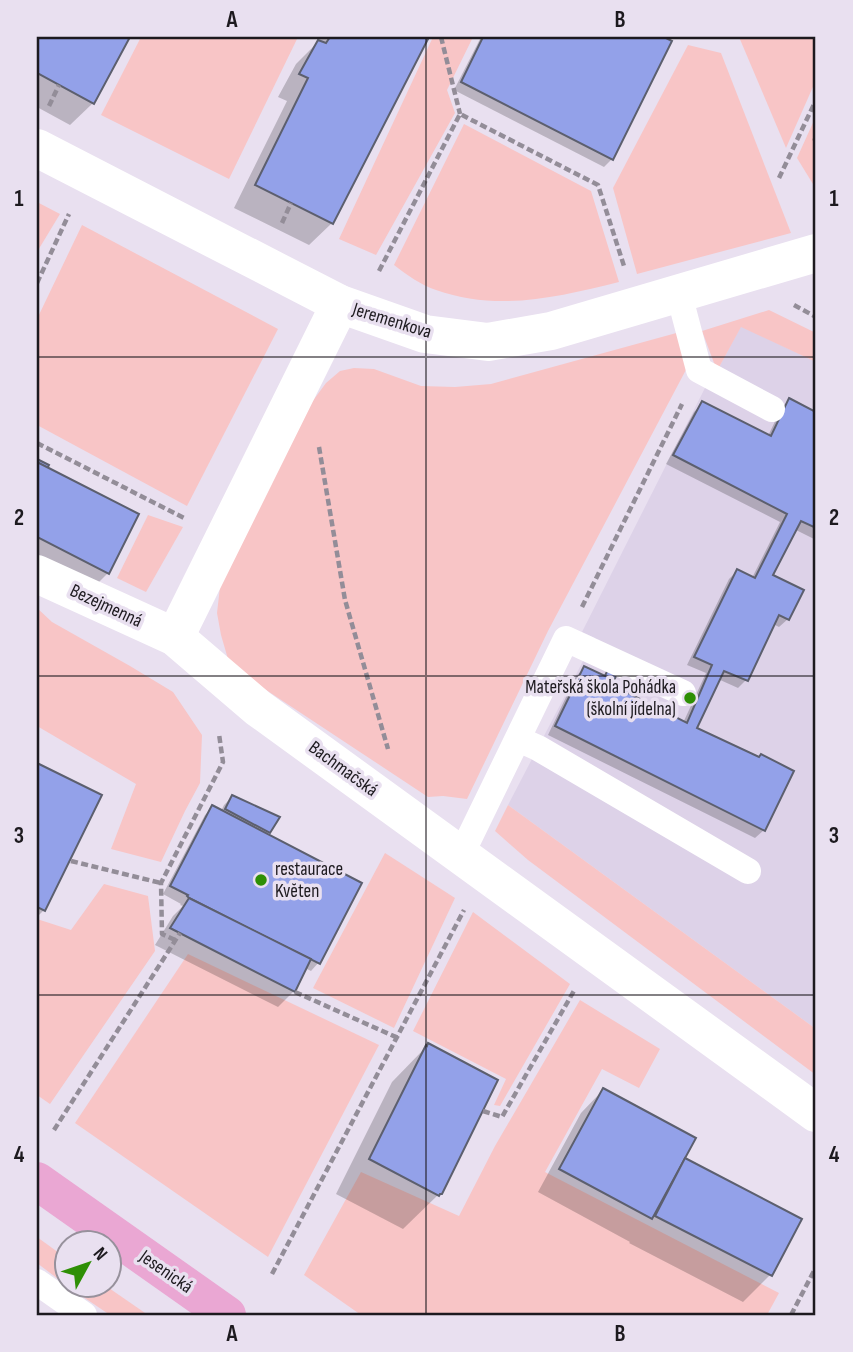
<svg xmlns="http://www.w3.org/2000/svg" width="853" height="1352" viewBox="0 0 853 1352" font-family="'Sofia Sans Condensed',sans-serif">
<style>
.built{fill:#ddd2e8}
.green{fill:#f8c5c6}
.shadow{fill:#0003}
.building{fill:#93a1e9;stroke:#5c5f6e;stroke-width:2}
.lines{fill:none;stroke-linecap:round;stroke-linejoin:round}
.path{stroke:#938d98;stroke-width:4.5;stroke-dasharray:7 3.5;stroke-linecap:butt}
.service{stroke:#fff;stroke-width:26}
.minor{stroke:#fff;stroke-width:38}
.primary{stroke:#eaa7d3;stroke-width:38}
.grid{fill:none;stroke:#1d1a1f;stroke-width:2;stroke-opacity:0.55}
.poi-dot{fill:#2e8f05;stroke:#e9e0f0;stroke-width:2.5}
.labels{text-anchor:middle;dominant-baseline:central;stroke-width:7;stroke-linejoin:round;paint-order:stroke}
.street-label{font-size:19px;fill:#1d1a1f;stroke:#e9e0f0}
.poi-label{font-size:19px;fill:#1d1a1f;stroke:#e9e0f0;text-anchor:end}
.neatline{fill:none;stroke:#1d1a1f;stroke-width:2.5}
.grid-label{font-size:23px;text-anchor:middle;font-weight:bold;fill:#1d1a1f}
</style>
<rect width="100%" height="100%" fill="#e9e0f0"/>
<polygon class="built" points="741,326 816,362 816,1029 508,805 595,638 582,632 711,376 717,371"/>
<g class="green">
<polygon points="141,37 298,37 229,179 101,115"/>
<polygon points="433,37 473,37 447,90 455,113 376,255 339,239"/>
<polygon points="739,37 816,37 816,80 786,148"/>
<polygon points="688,45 721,53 791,233 637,274 613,188"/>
<polygon points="816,116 816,189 797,158"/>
<path d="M464,124L591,191L619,282C558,297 498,312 436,290C421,285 407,275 394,265Z"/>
<polygon points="37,202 60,214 37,252"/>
<polygon points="82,225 278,329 187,506 37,425 37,319"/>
<polygon points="769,310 816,333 816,362 741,327 717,371 702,331"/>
<polygon points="680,332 688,366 548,631 467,799 443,796 428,797 230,666 221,635 217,613 220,587 312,402 326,383 340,371 354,368 374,369 421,386 455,387 491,384"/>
<polygon points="148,515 183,527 146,592 117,578"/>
<polygon points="37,608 52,622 130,666 173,692 202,735 200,783 185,811 161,862 111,849 136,784 37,726"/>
<polygon points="508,805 816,1029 816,1075 528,860 495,831"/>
<polygon points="385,853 455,898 394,1028 313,988"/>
<polygon points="104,884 148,896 155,951 50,1104 37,1095 37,919 71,930"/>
<polygon points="473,912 570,984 500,1106 494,1105 506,1079 413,1031"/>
<polygon points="188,954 379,1045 268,1257 75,1123"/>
<polygon points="580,1000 660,1049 639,1088 602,1069 545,1172 779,1293 767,1315 361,1315 304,1275 361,1172 459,1216 495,1146"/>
<polygon points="37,1237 66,1258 66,1285 37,1263"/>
<polygon points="67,1286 106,1286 148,1315 110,1315"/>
</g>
<g class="shadow">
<polygon points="37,37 128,37 93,103 70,125 37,107"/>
<polygon points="320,37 419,37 425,40 332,223 309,245 234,208 287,101 278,97 296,64 317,43"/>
<polygon points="481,37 660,37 670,42 612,159 604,167 454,90"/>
<polygon points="816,131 816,143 812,140"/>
<polygon points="789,400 816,414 816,540 794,529 771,575 788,619 779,627 773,624 746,680 738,688 718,679 695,728 764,830 755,838 548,735 576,676 585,668 602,677 609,669 611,682 620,691 683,723 706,673 687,665 729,579 737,571 752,578 780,522 666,464 694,412 702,404 768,436 781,409"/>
<polygon points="37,464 137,514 108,573 81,600 37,577"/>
<polygon points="37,765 100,796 44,910 37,917"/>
<polygon points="232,797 268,832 266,835 319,962 311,971 305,968 294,991 278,1007 155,945 173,916 183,906 180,905 181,904 163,894 205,815 213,807 221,811 224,805"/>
<polygon points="426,1047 440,1193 403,1229 336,1194 392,1082"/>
<polygon points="603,1090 683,1159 770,1275 743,1302 629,1243 630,1242 538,1192 581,1113"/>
</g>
<g class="building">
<polygon points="37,37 130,37 94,104 37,73"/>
<polygon points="330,37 423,37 428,39 333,224 255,185 308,78 299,74 318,40 326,43"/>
<polygon points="483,37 664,37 672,41 613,160 461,82"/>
<polygon points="789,398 816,412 816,528 801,521 773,575 804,590 789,620 779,615 748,681 724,671 697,728 759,757 761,754 794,771 765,831 555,726 584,666 605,676 609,667 618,671 614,681 625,686 622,690 687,723 712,665 694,657 737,569 755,578 787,514 673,455 702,401 771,436"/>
<polygon points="37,459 49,465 37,488"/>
<polygon points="37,462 139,514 109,574 37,537"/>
<polygon points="37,763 102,795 45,911 37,907"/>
<polygon points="232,795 280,817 270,833 225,809"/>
<polygon points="212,805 362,883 320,964 189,898 187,896 188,895 170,886"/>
<polygon points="189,898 311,959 295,992 170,928"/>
<polygon points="428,1043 498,1080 442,1194 440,1194 439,1196 369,1159 426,1045 427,1046"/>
<polygon points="603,1088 696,1138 652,1219 559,1169"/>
<polygon points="685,1158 802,1219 772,1276 655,1216"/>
</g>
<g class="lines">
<g class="path">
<polyline points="441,37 460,114"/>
<polyline points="49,106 59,85"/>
<polyline points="779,178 816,100"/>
<polyline points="282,223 291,203"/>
<polyline points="379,271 460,114 598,185 624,266"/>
<polyline points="37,283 69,214"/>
<polyline points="794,305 816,317"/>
<polyline points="37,443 186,519"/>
<polyline points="319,447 345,600 388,749"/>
<polyline points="582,607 682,404"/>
<polyline points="71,861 161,883"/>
<polyline points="175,940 162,934 161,883 223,762 219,734"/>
<polyline points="295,992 398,1038"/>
<polyline points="483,1111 502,1117 575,989"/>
<polyline points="54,1130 180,933"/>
<polyline points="272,1274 464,910"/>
<polyline points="791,1315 816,1267"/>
</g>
<g class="service">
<polyline points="679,294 699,370 772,409"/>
<polyline points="518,739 538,748 748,871"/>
<polyline points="461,855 566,639 683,693"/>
<polyline points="37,1282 84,1315"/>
</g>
<g class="minor">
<polyline points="37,148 340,304 425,334 488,342 551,331 816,253"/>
<polyline points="37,574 175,637 258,708 816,1113"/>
<polyline points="175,637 340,304"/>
</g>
<polyline class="primary" points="37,1181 227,1315"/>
</g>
<path class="grid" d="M426,37V1315M37,357H816M37,676H816M37,995H816"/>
<g class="poi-dot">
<circle cx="690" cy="698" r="7"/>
<circle cx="261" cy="880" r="7"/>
</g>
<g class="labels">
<g class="street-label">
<text transform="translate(392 321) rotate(17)">Jeremenkova</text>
<text transform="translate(106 606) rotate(25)">Bezejmenná</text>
<text transform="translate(343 769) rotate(36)">Bachmačská</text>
<text transform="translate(166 1272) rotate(35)">Jesenická</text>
</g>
<g class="poi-label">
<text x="676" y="687">Mateřská škola Pohádka<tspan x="676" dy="22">(školní jídelna)</tspan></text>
<text x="275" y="869" text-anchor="start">restaurace<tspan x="275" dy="22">Květen</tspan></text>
</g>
</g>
<rect width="853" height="1352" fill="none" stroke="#e9e0f0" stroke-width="77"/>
<g transform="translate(88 1264) rotate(50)"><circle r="33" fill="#e9e0f0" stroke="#97919c" stroke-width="2"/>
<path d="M0-5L12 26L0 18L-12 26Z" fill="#2e8f05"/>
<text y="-10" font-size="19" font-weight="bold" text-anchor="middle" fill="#1d1a1f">N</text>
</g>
<rect x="38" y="38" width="776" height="1276" class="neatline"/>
<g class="grid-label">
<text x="232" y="27">A</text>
<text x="620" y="27">B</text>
<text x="19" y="206">1</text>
<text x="834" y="206">1</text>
<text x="19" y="525">2</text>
<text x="834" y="525">2</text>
<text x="19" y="843">3</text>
<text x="834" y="843">3</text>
<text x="19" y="1162">4</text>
<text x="834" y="1162">4</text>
<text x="232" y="1341">A</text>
<text x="620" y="1341">B</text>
</g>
</svg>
